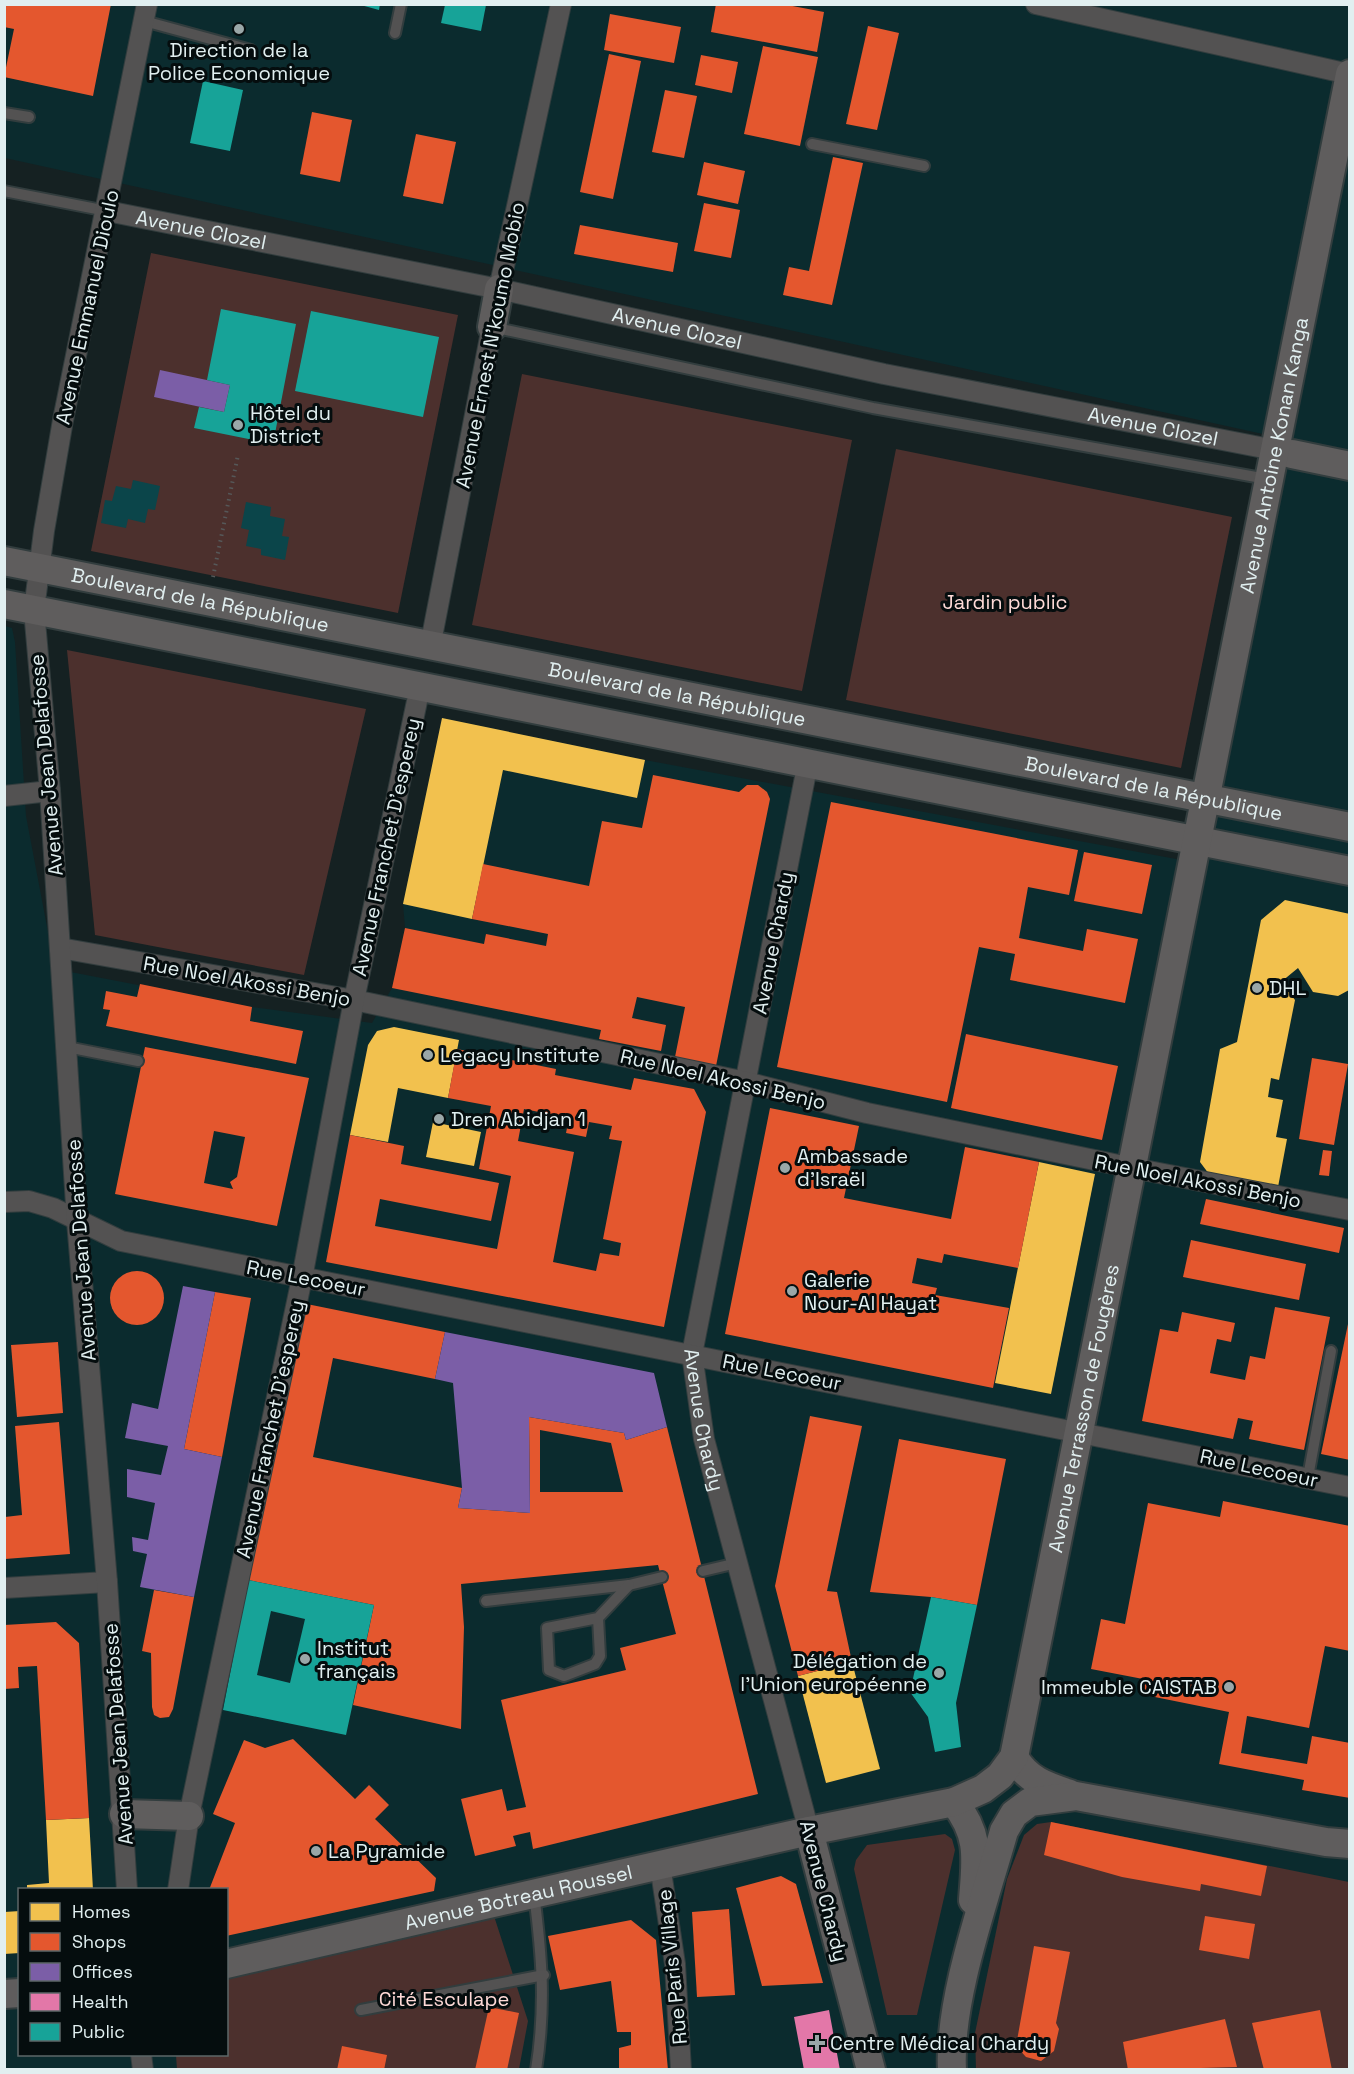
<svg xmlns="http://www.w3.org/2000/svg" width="1354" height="2074" viewBox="0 0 1354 2074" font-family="'Space Grotesk',sans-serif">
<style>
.built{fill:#0b2b2e;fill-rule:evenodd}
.green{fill:#4c302d}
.water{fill:#0b454a}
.homes{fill:#f2c14e}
.shops{fill:#e4572e;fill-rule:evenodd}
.offices{fill:#7b5ea7}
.health{fill:#e377a8}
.public{fill:#17a398;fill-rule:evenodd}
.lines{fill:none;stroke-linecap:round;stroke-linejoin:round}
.lane-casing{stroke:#323d3e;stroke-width:14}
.street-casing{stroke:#323d3e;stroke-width:22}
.secondary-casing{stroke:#323d3e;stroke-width:32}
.path{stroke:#565859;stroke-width:4;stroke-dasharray:1.5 4.5;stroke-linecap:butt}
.lane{stroke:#535252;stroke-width:10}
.street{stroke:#535252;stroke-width:20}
.secondary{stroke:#5f5d5d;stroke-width:28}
.poi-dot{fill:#9aa7a8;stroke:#050d0e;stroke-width:2}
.labels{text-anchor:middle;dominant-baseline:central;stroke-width:6;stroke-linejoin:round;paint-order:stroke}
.poi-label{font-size:20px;fill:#e1eff0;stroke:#050d0e;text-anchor:start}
.street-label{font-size:20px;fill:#e1eff0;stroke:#050d0e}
.park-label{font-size:20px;fill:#ffdad7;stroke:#050d0e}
</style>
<rect width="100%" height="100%" fill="#152122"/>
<path class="built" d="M5,5H1349V2069H5V626L12,628L15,642L26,816L55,969L252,1007L372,1023L392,988L405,928L403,904L442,718L645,760L1203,864L1281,438L5,158ZM20,1890H226V2054H20Z"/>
<g class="green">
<polygon points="151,253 458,315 398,613 91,551"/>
<polygon points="522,374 852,440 802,691 472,625"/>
<polygon points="896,449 1232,517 1181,768 846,700"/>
<polygon points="67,650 366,709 304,975 95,935"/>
<polygon points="1051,1822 1349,1882 1349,2069 976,2070 975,2033 1007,1879 1024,1835 1037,1824"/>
<polygon points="945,1834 952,1839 955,1850 917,2015 887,2015 854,1869 856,1860 867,1845"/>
<polygon points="494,1916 528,2021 519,2069 177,2070 176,2055 226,2054 227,1978"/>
</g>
<g class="water">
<polygon points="133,480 160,486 155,510 148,509 145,523 128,519 126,528 101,523 105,500 112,501 116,486 131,489"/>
<polygon points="246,502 271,507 270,516 285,519 282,536 289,537 285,560 261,555 261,549 246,546 249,530 241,528"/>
</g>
<g class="homes">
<polygon points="442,718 645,760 637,798 503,770 472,919 403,904"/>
<polygon points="1285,900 1350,914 1349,990 1338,996 1313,992 1298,968 1281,982 1295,1000 1279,1080 1271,1078 1268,1097 1283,1100 1276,1137 1287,1139 1278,1187 1209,1174 1200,1162 1220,1049 1237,1042 1261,920"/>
<polygon points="394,1027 459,1040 448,1098 398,1088 388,1142 350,1135 368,1045 377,1031"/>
<polygon points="433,1122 481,1132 474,1166 426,1157"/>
<polygon points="1039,1162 1095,1174 1051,1394 995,1383"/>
<polygon points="852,1662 880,1769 826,1783 798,1676"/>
<polygon points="89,1818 93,1890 27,1890 27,1885 49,1883 46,1820"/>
<polygon points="20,1911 20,1953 4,1954 4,1912"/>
</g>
<g class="shops">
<polygon points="4,4 111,4 93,96 4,77 14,29 4,27"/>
<polygon points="716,4 782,4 824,12 817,52 711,32"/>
<polygon points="610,14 681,27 674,63 604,50"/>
<polygon points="868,26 899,33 877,130 846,124"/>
<polygon points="763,46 818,57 800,146 744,134"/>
<polygon points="609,54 641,61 613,199 580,192"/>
<polygon points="701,55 738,62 732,93 695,85"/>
<polygon points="665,90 697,96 684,158 652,152"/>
<polygon points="312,112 352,120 340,182 300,174"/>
<polygon points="416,134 456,142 443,204 403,196"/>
<polygon points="833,157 863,163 832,305 783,295 789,267 809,271"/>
<polygon points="704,162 745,171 738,204 697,195"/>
<polygon points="704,203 740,210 731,258 694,251"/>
<polygon points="580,225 678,243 673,272 574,254"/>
<polygon points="653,775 739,792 747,785 758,785 767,792 770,799 716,1066 675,1057 685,1007 637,997 632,1018 666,1025 661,1051 599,1039 601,1030 392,988 405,928 484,944 486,934 546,946 548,934 472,919 483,864 589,886 602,821 642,828"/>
<polygon points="831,802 1078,850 1069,895 1028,887 1019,938 1083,951 1087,929 1138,939 1125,1003 1010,980 1015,954 979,947 947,1102 777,1067"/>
<polygon points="1084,852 1152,865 1142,914 1074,901"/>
<polygon points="140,984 252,1007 250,1021 303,1031 296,1064 106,1026 110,1010 103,1009 106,991 137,997"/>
<polygon points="966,1034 1118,1066 1102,1140 951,1108"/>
<path d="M145,1047L309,1078L277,1226L115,1194ZM214,1131L245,1137L237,1177L230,1182L233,1189L204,1183Z"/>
<path d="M457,1049L556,1069L555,1075L631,1090L634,1078L694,1089L706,1112L664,1327L326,1262L350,1135L404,1146L401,1164L499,1183L491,1221L380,1199L375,1226L497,1249L511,1176L479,1169L491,1106L448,1098ZM524,1109L569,1118L566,1133L586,1137L589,1122L612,1126L609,1139L622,1141L603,1239L621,1243L619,1256L600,1253L596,1271L553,1262L574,1152L518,1141Z"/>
<polygon points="1312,1058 1348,1064 1334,1145 1299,1139"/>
<polygon points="770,1108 859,1126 844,1198 951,1219 965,1147 1039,1162 1018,1268 944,1254 942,1263 917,1258 912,1283 937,1288 935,1295 1009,1308 993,1388 725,1334"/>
<polygon points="1323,1150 1332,1151 1329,1176 1319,1175"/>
<polygon points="1206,1199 1344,1228 1339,1253 1200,1224"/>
<polygon points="1191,1240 1306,1264 1299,1300 1183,1277"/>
<circle cx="137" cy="1298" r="27"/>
<polygon points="215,1292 251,1298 222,1457 184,1449"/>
<path d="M292,1301L445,1332L435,1379L333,1358L313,1457L462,1488L458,1508L530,1513L529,1417L624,1433L626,1440L667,1427L758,1794L533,1849L530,1832L521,1834L513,1836L516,1846L475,1856L461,1799L502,1789L507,1811L526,1807L501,1700L626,1670L620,1648L676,1634L658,1565L461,1584L464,1627L461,1729L353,1705L374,1605L248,1580L278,1437ZM540,1430L611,1443L623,1492H540Z"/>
<polygon points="1275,1307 1330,1317 1304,1450 1249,1439 1253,1421 1238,1418 1233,1439 1142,1421 1160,1329 1178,1332 1182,1312 1235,1323 1231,1342 1217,1339 1210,1373 1245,1380 1250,1356 1265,1359"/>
<polygon points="1348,1324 1350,1325 1350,1460 1321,1454"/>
<polygon points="58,1342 63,1413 17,1417 11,1345"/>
<polygon points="810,1416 862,1426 827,1591 837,1592 852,1662 798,1676 775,1586"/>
<polygon points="59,1422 70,1554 5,1559 5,1517 22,1515 15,1426"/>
<polygon points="899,1439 1006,1459 977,1605 931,1597 870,1592"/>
<polygon points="1223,1501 1350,1526 1350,1651 1325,1646 1309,1728 1247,1716 1241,1753 1307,1764 1312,1736 1350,1743 1350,1798 1302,1790 1304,1780 1219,1764 1229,1712 1140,1694 1143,1679 1091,1669 1101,1619 1125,1624 1148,1503 1220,1517"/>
<polygon points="154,1590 194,1597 173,1709 169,1717 160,1718 154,1715 152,1707 151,1653 142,1651"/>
<polygon points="56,1622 79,1643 89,1818 46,1820 37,1666 18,1667 19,1688 4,1689 4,1625"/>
<polygon points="293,1739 355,1799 369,1785 389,1805 375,1819 436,1878 434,1891 226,1936 226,1890 209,1890 235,1823 213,1814 244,1740 265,1748"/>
<polygon points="1051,1822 1267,1866 1261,1896 1201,1884 1200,1891 1122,1877 1044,1855"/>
<polygon points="781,1876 796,1884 823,1983 762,1986 736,1888"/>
<polygon points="729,1909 735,1995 697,1997 692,1912"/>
<polygon points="1205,1916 1255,1924 1249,1959 1199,1950"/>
<polygon points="631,1920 656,1940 668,2070 619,2070 619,2048 631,2045 631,2032 617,2032 611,1981 560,1990 548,1936"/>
<polygon points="1034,1946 1070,1952 1056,2023 1059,2029 1054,2051 1041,2061 1026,2057 1016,2046"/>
<polygon points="489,2007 519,2013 507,2070 475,2070"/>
<polygon points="1320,2010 1332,2070 1264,2070 1252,2023"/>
<polygon points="1225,2019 1237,2067 1128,2070 1123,2042"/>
<polygon points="342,2046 387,2055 384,2070 337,2070"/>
</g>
<g class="offices">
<polygon points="160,370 230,385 224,412 154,397"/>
<polygon points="183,1286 215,1292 184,1449 222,1457 194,1597 140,1587 147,1554 133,1551 132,1537 148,1540 155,1503 127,1497 127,1469 161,1475 168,1446 125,1438 132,1403 158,1409"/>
<polygon points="445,1332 654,1373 667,1427 626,1440 624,1433 529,1417 530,1513 458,1508 462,1488 453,1383 435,1379"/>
</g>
<polygon class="health" points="829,2010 840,2070 804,2070 794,2017"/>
<g class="public">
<polygon points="357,4 380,4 379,10"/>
<polygon points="445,5 486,5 481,31 441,23"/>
<polygon points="203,81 243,90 230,151 190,143"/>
<polygon points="221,309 296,324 273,444 194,428 199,407 224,412 230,385 207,380"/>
<polygon points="311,311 439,337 423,417 295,391"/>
<path d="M248,1580L374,1605L346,1735L223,1710ZM271,1611L305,1619L290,1683L257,1675Z"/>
<polygon points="931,1597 977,1605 956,1703 961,1747 935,1752 928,1717 910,1692"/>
</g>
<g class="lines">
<g class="lane-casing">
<g id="lane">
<polyline points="144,21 251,50"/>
<polyline points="395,33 401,4"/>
<polyline points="4,113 29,117"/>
<polyline points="812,144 924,166"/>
<polyline points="4,191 107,211"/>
<polyline points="492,327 873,408 1256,477 1269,477"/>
<polyline points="67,1047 138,1061"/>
<polyline points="1308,1477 1331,1351"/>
<polyline points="703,1571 737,1563"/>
<polyline points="486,1601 629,1585 662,1577"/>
<polyline points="598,1618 600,1656 595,1664 564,1676 549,1670 547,1628 598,1618 629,1585"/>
<path d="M534,1894C542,1957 546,2007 536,2070"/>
<polyline points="361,2010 544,1975"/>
</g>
</g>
<g class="street-casing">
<g id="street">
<polyline points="1036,4 1349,74"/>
<path id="s1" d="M107,211L499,289L884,374L1285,452"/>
<polyline points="499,289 561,4"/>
<polyline points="430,647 492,327"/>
<path id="s2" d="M808,762L692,1354L704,1439L809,1831"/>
<polyline points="4,796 50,791"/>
<polyline points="60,948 354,1000 746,1082 867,1113 1133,1168 1350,1210"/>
<polyline points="4,1202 29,1201 53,1208 121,1241 1350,1487"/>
<polyline points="4,1588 107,1582"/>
<polyline points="660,1865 675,1964 681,2070"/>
<polyline points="127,1890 107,1582 77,1221 50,791 34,610 44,531 63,420 147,4"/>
<polyline points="178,1890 189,1816 302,1278 354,1000 420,687"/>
<polyline points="141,2054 143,2070"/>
</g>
</g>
<g class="secondary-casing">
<g id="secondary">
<polyline points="492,327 499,289"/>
<polyline points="1292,454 1350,466"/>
<path id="s3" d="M4,561L1350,827"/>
<polyline points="4,604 1350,871"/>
<path d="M1014,1757C1027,1780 1046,1786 1070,1794"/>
<path d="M954,1802C981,1836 976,1859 973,1900"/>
<polyline points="124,1814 189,1816"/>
<polyline points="809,1831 871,2070"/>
<path id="s4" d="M226,1964L809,1831L954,1802L983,1789L1000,1776L1014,1757L1350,74"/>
<polyline points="4,1994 20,1993"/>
<path d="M952,2070C948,2000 985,1899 1004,1831L1014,1814L1030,1802L1076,1796L1326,1842L1350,1844"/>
</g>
</g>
<polyline class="path" points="213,577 238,455"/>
<use href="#lane" class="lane"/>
<use href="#street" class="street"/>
<use href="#secondary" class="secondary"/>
</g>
<g class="poi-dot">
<circle cx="239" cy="29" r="6"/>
<circle cx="238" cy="425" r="6"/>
<circle cx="1257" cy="988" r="6"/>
<circle cx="428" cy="1055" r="6"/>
<circle cx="439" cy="1119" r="6"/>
<circle cx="785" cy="1168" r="6"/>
<circle cx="792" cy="1291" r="6"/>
<circle cx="305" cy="1659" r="6"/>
<circle cx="939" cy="1673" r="6"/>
<circle cx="1229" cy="1687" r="6"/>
<circle cx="316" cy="1851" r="6"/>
<path d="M814 2034h6v6h6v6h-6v6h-6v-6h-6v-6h6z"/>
</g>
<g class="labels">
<g class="poi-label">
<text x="239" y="50" text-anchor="middle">Direction de la<tspan x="239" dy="23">Police Economique</tspan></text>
<text x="250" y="413">Hôtel du<tspan x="250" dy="23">District</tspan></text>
<text x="1269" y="988">DHL</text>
<text x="440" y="1055">Legacy Institute</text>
<text x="451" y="1119">Dren Abidjan 1</text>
<text x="797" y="1156">Ambassade<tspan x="797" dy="23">d'Israël</tspan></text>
<text x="804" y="1280">Galerie<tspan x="804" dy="23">Nour-Al Hayat</tspan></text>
<text x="317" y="1648">Institut<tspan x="317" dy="23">français</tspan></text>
<text x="927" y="1661" text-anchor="end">Délégation de<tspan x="927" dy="23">l’Union européenne</tspan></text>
<text x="1217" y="1687" text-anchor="end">Immeuble CAISTAB</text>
<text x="328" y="1851">La Pyramide</text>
<text x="830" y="2043">Centre Médical Chardy</text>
</g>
<g class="street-label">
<text stroke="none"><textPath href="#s1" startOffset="96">Avenue Clozel</textPath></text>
<text transform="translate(87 307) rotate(-78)">Avenue Emmanuel Dioulo</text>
<text stroke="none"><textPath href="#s1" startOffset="582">Avenue Clozel</textPath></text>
<text transform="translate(490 345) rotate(-79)">Avenue Ernest N'koumo Mobio</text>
<text stroke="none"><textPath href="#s1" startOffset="1068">Avenue Clozel</textPath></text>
<text stroke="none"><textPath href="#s4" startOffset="2150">Avenue Antoine Konan Kanga</textPath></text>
<text stroke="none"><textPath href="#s3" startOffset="200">Boulevard de la République</textPath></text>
<text stroke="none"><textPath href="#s3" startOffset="686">Boulevard de la République</textPath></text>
<text transform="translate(46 765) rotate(-95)">Avenue Jean Delafosse</text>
<text stroke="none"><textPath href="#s3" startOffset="1172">Boulevard de la République</textPath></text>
<text transform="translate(386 847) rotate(-78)">Avenue Franchet D'esperey</text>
<text transform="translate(773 943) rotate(-79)">Avenue Chardy</text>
<text transform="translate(247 981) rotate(10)">Rue Noel Akossi Benjo</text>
<text transform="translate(723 1079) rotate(13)">Rue Noel Akossi Benjo</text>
<text transform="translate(1198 1181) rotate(11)">Rue Noel Akossi Benjo</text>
<text transform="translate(81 1250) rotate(-94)">Avenue Jean Delafosse</text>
<text transform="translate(306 1278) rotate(11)">Rue Lecoeur</text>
<text transform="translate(782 1372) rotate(11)">Rue Lecoeur</text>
<text stroke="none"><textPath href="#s4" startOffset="1178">Avenue Terrasson de Fougères</textPath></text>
<text stroke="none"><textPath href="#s2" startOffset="670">Avenue Chardy</textPath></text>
<text transform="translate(270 1429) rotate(-78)">Avenue Franchet D'esperey</text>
<text transform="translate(1259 1468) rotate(12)">Rue Lecoeur</text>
<text transform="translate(118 1734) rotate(-94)">Avenue Jean Delafosse</text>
<text transform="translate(824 1891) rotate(76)">Avenue Chardy</text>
<text stroke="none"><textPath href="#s4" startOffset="300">Avenue Botreau Roussel</textPath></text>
<text transform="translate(672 1967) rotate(-96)">Rue Paris Village</text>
</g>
<g class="park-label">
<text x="1005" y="602">Jardin public</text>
<text x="444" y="1999">Cité Esculape</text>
</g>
</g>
<rect width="1354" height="2074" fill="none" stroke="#e1eff0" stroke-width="12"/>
<rect x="18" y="1888" width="210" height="168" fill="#050d0e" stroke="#5d6768" stroke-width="1.5"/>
<rect x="30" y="1903" width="30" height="18" fill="#f2c14e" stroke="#5d6768" stroke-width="1.5"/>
<text x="72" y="1918" font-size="18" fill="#e1eff0">Homes</text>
<rect x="30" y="1933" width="30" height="18" fill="#e4572e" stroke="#5d6768" stroke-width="1.5"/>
<text x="72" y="1948" font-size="18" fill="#e1eff0">Shops</text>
<rect x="30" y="1963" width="30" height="18" fill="#7b5ea7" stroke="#5d6768" stroke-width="1.5"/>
<text x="72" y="1978" font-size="18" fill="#e1eff0">Offices</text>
<rect x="30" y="1993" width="30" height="18" fill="#e377a8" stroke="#5d6768" stroke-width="1.5"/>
<text x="72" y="2008" font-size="18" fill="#e1eff0">Health</text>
<rect x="30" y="2023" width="30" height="18" fill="#17a398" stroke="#5d6768" stroke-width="1.5"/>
<text x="72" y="2038" font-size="18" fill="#e1eff0">Public</text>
</svg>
